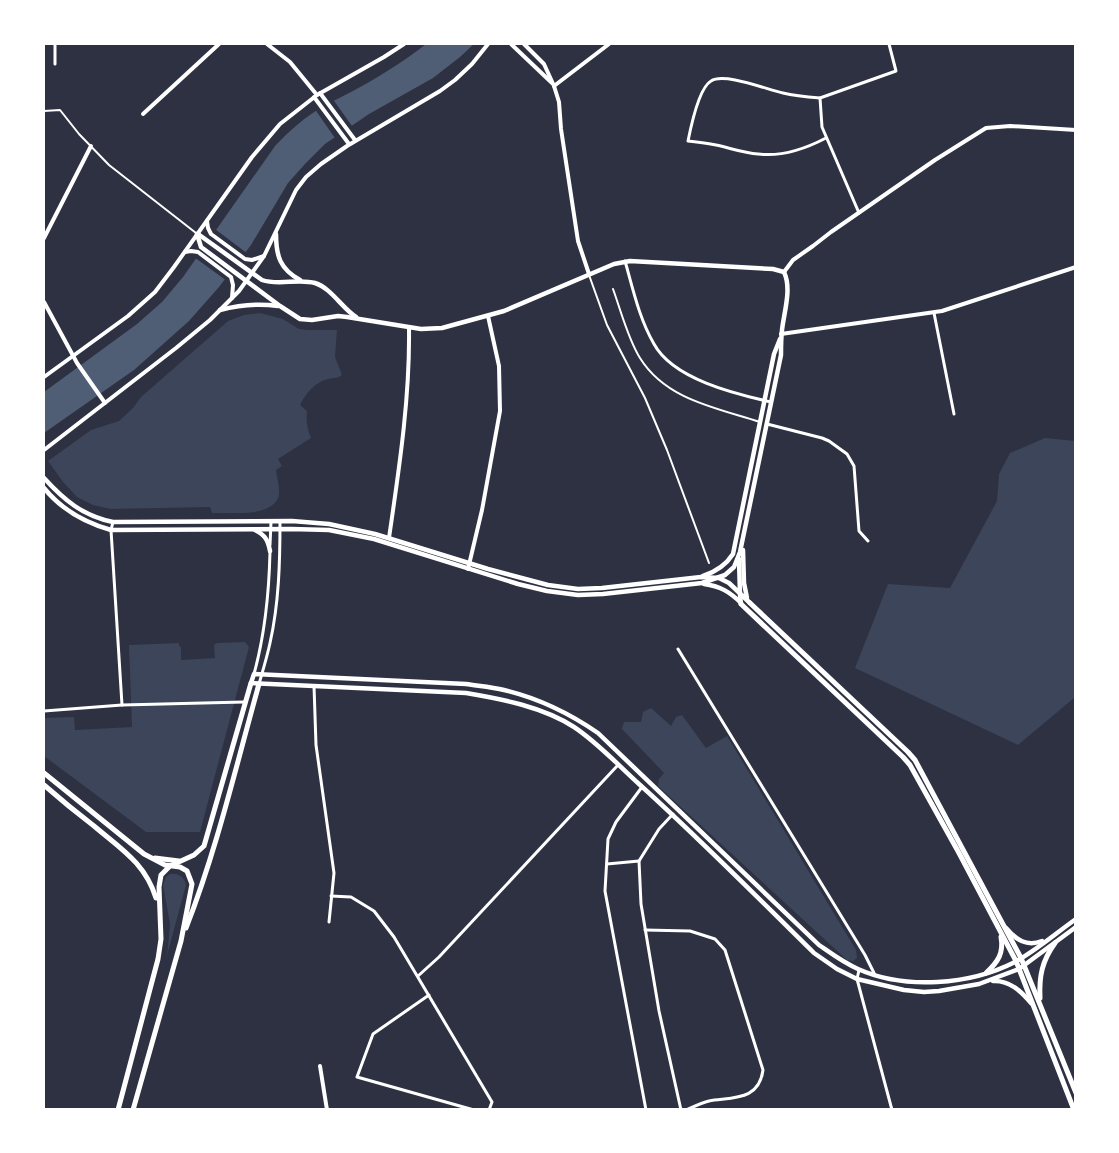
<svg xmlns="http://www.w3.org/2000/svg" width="1119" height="1153" viewBox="0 0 1119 1153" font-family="'Titillium Web',sans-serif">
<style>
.green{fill:#3c4559}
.water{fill:#4f5d75}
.pier{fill:#2d3142}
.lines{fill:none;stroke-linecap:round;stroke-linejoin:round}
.pedestrian{stroke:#fff;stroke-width:2}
.minor{stroke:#fff;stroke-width:3}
.tertiary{stroke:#fff;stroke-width:4}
.secondary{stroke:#fff;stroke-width:4.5}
.primary{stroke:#fff;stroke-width:5}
</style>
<rect width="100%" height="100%" fill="#2d3142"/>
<g class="green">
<path d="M260,313L283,319L299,329L308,330H337L335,357L342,375C337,379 335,377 328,379C315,382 306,393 300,405L307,411C306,421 307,428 311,438L278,459L282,466L276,470C277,478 281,491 278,498C269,518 230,512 212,513L210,507L110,509L93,505L77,497L63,482L48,461L91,430L119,421L133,408L141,397L228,321L244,315Z"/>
<polygon points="1045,438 1075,441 1075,699 1074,698 1018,745 855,668 888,584 950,588 997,501 999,474 1010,453"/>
<polygon points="245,642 249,647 200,832 146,832 44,756 44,718 74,717 75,730 132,727 129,645 179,643 179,646 181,647 181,660 215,658 214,645 217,643"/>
<polygon points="651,708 671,726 676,717 682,715 706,748 727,736 856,950 857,958 853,961 847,960 658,786 659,779 664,773 622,729 624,722 641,722 643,712"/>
<path d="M170,874C179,873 184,877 186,885L166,959L168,948L170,924L163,885L166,877Z"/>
</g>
<path class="water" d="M426,44H474L460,57L433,78L369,114L325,144L305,164L288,183L251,245L219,287L189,321L134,370L44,433V392L137,324L162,302L183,277L275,146C289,131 305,117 322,107C332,101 342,97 351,92C377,78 403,62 426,44Z"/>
<g class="pier">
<polygon points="332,98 352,126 335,138 314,108"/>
<polygon points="215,229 248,254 227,281 194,257"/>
</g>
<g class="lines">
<g class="pedestrian">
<polyline points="44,111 60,110 79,134 109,165 196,233"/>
<polyline points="589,275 607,325 645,398 667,450 709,563"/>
<path d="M613,289C621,311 628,339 640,358C666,400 717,408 760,422"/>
</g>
<g class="minor">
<polyline points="55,64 55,44"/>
<path d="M820,98C807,97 795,96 783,93C768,90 724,72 711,81C699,88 691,126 688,141C698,142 707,143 716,145C730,148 744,153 758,154C782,157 805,149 826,138"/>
<polyline points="859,213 822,127 820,98 896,71 889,44"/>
<path d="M625,261C633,289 639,318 654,344C673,379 735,394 771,402"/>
<polyline points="934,313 954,414"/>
<polyline points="767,424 822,438 829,441 847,454 854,466 859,531 868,541"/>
<polyline points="113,522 111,530 122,705"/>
<polyline points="270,545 271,522"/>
<polyline points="678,649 865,955 874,973"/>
<path d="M254,674C265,634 269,594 270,552"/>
<path d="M259,684C263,670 267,657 270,643C279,603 280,562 280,521"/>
<polyline points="314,686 316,745 334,873 329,922"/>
<polyline points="44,711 122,705 244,702"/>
<polyline points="642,787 616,822 608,839 605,891 646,1110"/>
<polyline points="673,814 659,829 639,861 641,904 659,1011 681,1110"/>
<polyline points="607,864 639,861"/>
<polyline points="331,896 351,897 374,911 394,937 492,1102 489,1110"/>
<path d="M645,930L690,931L715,939L725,950L763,1070C759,1101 733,1097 709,1101C701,1103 693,1107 686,1110"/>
<polyline points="859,970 857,979 892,1110"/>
<polyline points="418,976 439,957 618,765"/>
<polyline points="429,995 373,1034 357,1077 474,1110"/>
</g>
<g class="tertiary">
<polyline points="267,44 290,62 317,95"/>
<polyline points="511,44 552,83"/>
<polyline points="524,44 544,64 554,86 559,102 561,129 578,241 589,274"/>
<polyline points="554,86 609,44"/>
<polyline points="320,93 355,140"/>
<polyline points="314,97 349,144"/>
<polyline points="143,114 219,44"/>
<polyline points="207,221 208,228 211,234 245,259 252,260 264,256"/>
<polyline points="44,238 91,146"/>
<polyline points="185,252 191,251 198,252 231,277 233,285 232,298"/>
<polyline points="784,272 793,260 813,246 831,232 935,160 986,128 1010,126 1076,130"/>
<polyline points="44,302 77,363 105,403"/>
<polyline points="781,334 942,311 1076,267"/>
<polyline points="44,377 128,316 155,292 174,267 252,157 280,124 317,95 384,57 404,44"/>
<polyline points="44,450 176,348 210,320 239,291 264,256 296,190 306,177 321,164 347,146 440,91 455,80 472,64 488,44"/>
<path d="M389,538C399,469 410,398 409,328"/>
<polyline points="468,569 482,510 500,411 499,366 488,316"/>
<polyline points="320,1066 327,1110"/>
</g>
<g class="secondary">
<path d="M198,234L262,280C279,286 298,278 315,283C331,288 342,308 356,317"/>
<path d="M276,234C276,256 280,269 300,280"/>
<path d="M220,310C239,305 258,303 278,306"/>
<path d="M44,478C64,500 83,516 113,522L292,521L329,524L375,534L488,569L548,585L578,589L602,588L701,577L719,578L729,583L750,603"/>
<path d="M44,488C61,509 86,523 111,530L291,529L329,530L374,539L518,584L547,591L578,595L603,594L702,583L725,575L734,567L740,552L781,355C781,347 781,339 782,330C784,312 792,289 784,272L773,269L630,261L614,264L504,311L442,328L421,329L347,317L338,316L312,320L300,319L280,306L201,247L197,234"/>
<path d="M255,530C265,535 268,540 270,551"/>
<polyline points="743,550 744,583 747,598"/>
<polyline points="739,559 740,595 741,604"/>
<path d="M703,576C715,572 726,565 733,554L774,354L780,339"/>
<path d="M704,584C720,586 730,592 741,603"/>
<path d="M1076,919C1056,933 1037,950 1015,962C970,985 905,990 858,969C844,963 832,954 819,945L598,733C569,713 538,698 504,690C492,687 479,686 466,684L254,674L251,683L466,693C502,699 543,707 574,727C598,743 618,765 639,784C699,838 756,896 814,953L837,969L857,979L904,990L924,992L939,991L979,984L1019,969L1076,927"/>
<path d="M1006,928C1016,940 1027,947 1042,941"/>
<path d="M993,981C1009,980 1021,991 1031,1003"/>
</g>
<g class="primary">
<polyline points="750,603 908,752 915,760 1021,958 1076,1093"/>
<polyline points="741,604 903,757 910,765 959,853 1016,961 1074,1110"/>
<polyline points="44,773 144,854 165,865 180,867 187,871 192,884 181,941 133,1110"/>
<path d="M44,785C60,799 77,813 94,826C121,849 145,863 156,898"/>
<polyline points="155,858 179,861"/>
<path d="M186,928C217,849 236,766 259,684"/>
<path d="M986,973C998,962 1004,953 1001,937"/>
<path d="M1040,998C1039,976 1042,961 1055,943"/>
<polyline points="118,1110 158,959 161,939 159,887 161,875 170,866 194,855 204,846 251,683"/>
</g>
</g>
<rect width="1119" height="1153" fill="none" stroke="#ffffff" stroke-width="90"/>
</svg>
